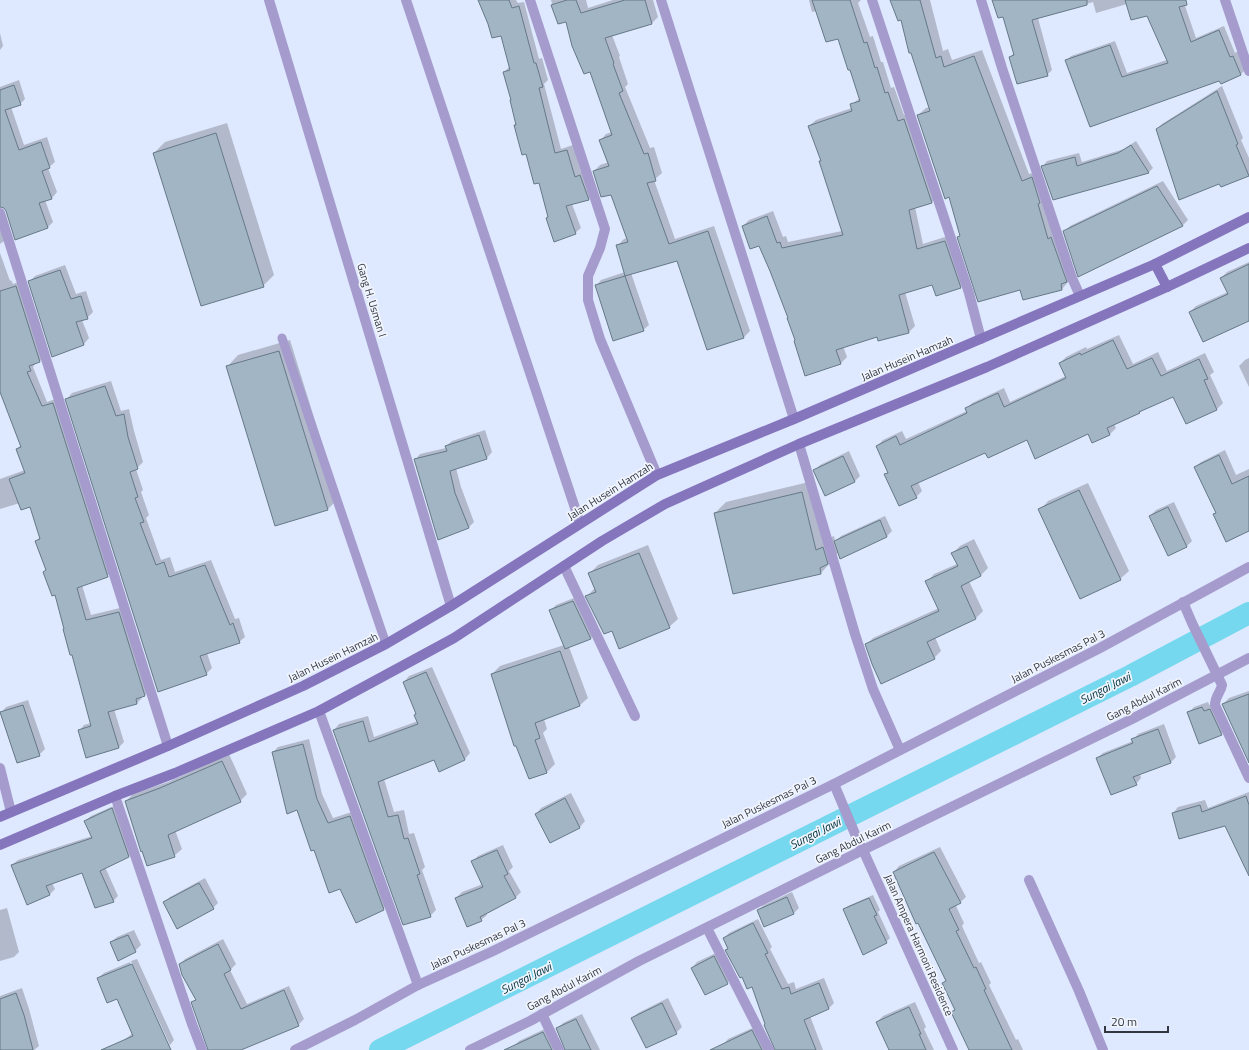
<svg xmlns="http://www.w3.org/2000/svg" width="1249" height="1050" viewBox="0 0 1249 1050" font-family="'Titillium Web',sans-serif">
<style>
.shadow{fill:#0003}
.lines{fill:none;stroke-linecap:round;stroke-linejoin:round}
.canal{stroke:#75d8ee;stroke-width:22}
.building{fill:#a1b5c5;stroke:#667987}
.lane{stroke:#a59ccd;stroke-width:9}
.street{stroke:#a59ccd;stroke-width:10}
.secondary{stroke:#8575bd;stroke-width:10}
.labels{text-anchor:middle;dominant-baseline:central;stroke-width:3.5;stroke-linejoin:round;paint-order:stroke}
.street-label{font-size:11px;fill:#32363f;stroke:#f1f5fe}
.water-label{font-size:12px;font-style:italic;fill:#00313a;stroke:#f1f5fe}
</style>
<rect width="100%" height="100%" fill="#dee8fe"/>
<g class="shadow">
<polygon points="479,0 516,0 518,3 524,2 539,59 542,58 548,80 544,84 561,149 573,145 581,172 586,170 594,194 588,200 572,204 581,228 575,233 547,218 548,216 540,182 515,125 516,124 512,99 504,72 510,66 502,34 489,23"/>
<polygon points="551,0 586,0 588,8 613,0 653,0 658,17 652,23 612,35 620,56 619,57 628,84 625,87 650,148 654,147 662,173 654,180 675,239 714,226 750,331 744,337 707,349 677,260 631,273 649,325 643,330 596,286 601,280 625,272 617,246 624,239 628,238 611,194 594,171 600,165 609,162 600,141 606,134 612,132 590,71 566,21 553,7"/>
<polygon points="809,0 861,0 858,3 870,37 873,36 881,62 883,62 891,88 894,87 904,115 910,113 938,196 932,202 915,207 923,244 951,235 966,281 960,287 933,284 905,292 915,326 909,332 879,340 878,335 843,346 847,357 841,363 806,375 789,318 760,245 743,226 749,220 773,211 783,237 786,236 788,242 842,231 821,161 809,126 816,120 852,108 851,105 860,98 838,37 817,11 812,12"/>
<polygon points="891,0 930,0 943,51 948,49 952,60 982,50 1029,174 1039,171 1069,281 1062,289 1021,289 958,237 960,235 949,196 918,115 926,108 930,107 902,19"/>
<polygon points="993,0 1183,0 1196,38 1224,26 1235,53 1238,51 1246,69 1241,74 1221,82 1220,79 1090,126 1066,61 1071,56 1115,41 1127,73 1167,60 1147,15 1127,4 1096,13 1093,2 1038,18 1052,70 1047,75 1010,57 1014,53 1003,16"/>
<polygon points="0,33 3,46 0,50"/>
<polygon points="19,80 25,99 20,104 11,107 24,145 47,137 55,162 48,168 57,192 52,198 45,200 53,222 48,227 7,210 2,206 0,206 0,87"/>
<polygon points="1222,86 1243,138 1241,140 1249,158 1249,175 1220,182 1157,130 1162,124"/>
<polygon points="227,123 274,275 263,286 154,153 165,142"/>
<polygon points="1136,141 1153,168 1149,172 1053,198 1043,166 1047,161 1079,153 1082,162 1124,149"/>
<polygon points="1163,181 1188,220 1183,225 1079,275 1064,232 1070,226"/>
<polygon points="0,213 8,238 0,244"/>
<polygon points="0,253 10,281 11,280 13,284 21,281 45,355 40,361 35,363 35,364 33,367 47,402 58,398 113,571 107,576 82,585 91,615 124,607 150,690 145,695 141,696 142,698 137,703 114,709 124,742 119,747 87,757 79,731 84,725 91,723 55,594 36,541 40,537 30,506 20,503 0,509 0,479 25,470 17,449 21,445 0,382"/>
<polygon points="1249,262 1249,320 1190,312 1196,306 1228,292 1221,278 1227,272"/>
<polygon points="65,265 76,294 86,291 93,312 87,318 82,320 89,338 84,344 53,356 29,282 35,276"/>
<polygon points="1119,335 1133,364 1158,352 1167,371 1205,353 1214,372 1210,375 1223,403 1217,409 1186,423 1173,395 1143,409 1140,412 1114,424 1116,428 1110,434 1092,441 1089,433 1027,439 986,451 918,482 922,491 916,497 885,475 889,471 877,446 883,440 902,431 906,439 967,411 966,409 972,403 1004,388 1010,402 1066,376 1060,363 1066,357 1086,347 1087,349"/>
<polygon points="290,340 339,498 328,509 227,367 238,355"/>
<polygon points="1249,358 1249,387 1239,366 1245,360"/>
<polygon points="111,381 121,411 129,409 134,431 143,462 136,469 143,490 141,492 149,515 146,518 161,560 170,557 175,572 211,560 235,619 239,618 245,637 239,642 207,653 212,668 206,674 67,399 72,393"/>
<polygon points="485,430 492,452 487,458 456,468 461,487 474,522 469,527 439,539 415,460 420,454 446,448 446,446 452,441"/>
<polygon points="1225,450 1236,475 1249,469 1249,530 1214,514 1216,512 1195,467 1201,462"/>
<polygon points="849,451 860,476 855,481 825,495 815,470 820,465"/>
<polygon points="813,481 827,539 834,536 835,542 841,536 885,516 892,531 887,536 839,552 832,559 832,561 821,573 734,593 715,513 726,502"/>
<polygon points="1088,483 1129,571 1120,579 1040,510 1048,501"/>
<polygon points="1174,502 1192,541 1187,546 1150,516 1156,510"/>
<polygon points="974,539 988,568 981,575 969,581 983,611 976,618 935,637 941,651 934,658 866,645 873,638 939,608 927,582 934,574 957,564 953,553 960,546"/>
<polygon points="648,545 678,619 669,627 612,630 587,596 595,588 589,574 598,565"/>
<polygon points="579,596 596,633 591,638 569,647 588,698 580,705 544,719 547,729 543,733 555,764 547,772 530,778 492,674 500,666 564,645 551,610 556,605"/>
<polygon points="432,667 470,753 465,759 439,770 434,759 384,779 394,812 404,810 409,834 414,833 425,867 422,870 436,910 430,916 334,730 339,724 368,716 374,737 418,721 415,715 417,713 404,682 409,676"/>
<polygon points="1249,691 1249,751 1223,704 1229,698"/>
<polygon points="28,700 45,749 39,755 1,713 6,707"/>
<polygon points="1208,702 1210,706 1215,704 1227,729 1221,734 1188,713 1194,707"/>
<polygon points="1164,724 1176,757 1171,762 1140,774 1141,778 1136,784 1097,758 1103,753 1133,741 1138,734"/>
<polygon points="309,739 322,794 333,818 355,811 389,904 383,909 341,888 315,849 273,752 278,747"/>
<polygon points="229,754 247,794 240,801 175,830 182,849 174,856 126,801 133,794 168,782"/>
<polygon points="1249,792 1249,874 1225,825 1173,813 1178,807 1205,800 1208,808"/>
<polygon points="571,793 585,821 580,827 550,842 536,814 541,808"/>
<polygon points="118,804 134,851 128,857 105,867 118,896 113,901 83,872 52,883 55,889 50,894 12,865 18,860 92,836 85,821 91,816"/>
<polygon points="503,845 513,867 509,871 521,892 516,897 486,913 487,915 481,920 456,898 462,892 483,884 473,861 478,856"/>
<polygon points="940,847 966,897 956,906 964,923 962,926 979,963 981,962 991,983 989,985 1016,1040 1018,1039 1023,1050 970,1050 952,1012 955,1009 943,983 947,980 894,872 899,866"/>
<polygon points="205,878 218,903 213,908 164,902 170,897"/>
<polygon points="792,892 799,908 794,913 765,926 758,910 764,905"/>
<polygon points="873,895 880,910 878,912 890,938 886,942 844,910 848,906"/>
<polygon points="7,908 19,952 14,957 0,961 0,910"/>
<polygon points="758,919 772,947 770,949 788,984 794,982 796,989 824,978 834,1003 829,1008 810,1016 823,1050 778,1050 766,1024 752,985 727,950 729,948 724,938 729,933"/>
<polygon points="134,930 141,945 135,951 111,942 117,937"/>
<polygon points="223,939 236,964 230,970 247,1004 289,986 304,1019 298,1025 239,1050 209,1050 193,1002 196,999 180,964 185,959"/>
<polygon points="720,951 733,977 727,983 692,968 697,962"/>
<polygon points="137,959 174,1040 170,1045 131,961"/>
<polygon points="130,962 168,1045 170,1045 159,1050 129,1050 124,1040 133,1033 117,997 98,978 104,973"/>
<polygon points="22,988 29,1009 39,1046 34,1050 0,1050 0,996"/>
<polygon points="668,998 682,1027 676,1033 632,1018 638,1013"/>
<polygon points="915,1002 926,1027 924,1029 934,1050 893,1050 877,1022 883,1016"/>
<polygon points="582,1014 600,1050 566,1050 557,1029 563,1023"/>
<polygon points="757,1026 770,1050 725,1050 723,1045 728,1039"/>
<polygon points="549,1027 562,1050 514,1050 514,1046 519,1041"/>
</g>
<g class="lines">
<polyline class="canal" points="380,1050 1130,676 1249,613"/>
</g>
<g class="building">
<polygon points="478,0 509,0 512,8 519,6 534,63 536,63 543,87 539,88 555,153 567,150 575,177 580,175 589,200 566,206 576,234 554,242 546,218 548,217 539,183 534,184 526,154 522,155 514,125 516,125 510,100 511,100 503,72 510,70 501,36 492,38 488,24"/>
<polygon points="567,0 576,0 581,13 625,0 645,0 652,24 605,38 614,63 613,64 623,91 619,93 644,154 648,153 656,181 647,183 669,244 708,231 744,338 707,350 677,261 625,276 616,245 628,242 611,195 601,197 593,171 609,166 599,140 612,135 590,72 584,74 572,46 566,22 558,24 551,5"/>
<polygon points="812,0 850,0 864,43 867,42 875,68 877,67 885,93 888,92 898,121 904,119 932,203 909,210 917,249 945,241 961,288 936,296 932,285 899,295 909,333 878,341 877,337 836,350 841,364 805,376 794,341 795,340 787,318 788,318 770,271 759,246 750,249 742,226 767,216 777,243 780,242 782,248 843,235 819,161 821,161 808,126 852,111 850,104 860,101 850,70 848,70 838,39 826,42"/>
<polygon points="890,0 920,0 936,58 941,56 944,67 974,56 1022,181 1032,177 1040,203 1038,204 1048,239 1051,237 1067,282 1061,284 1062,290 1023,300 1020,290 978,302 957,237 960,236 949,197 945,199 917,115 930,111 911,53 909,53 901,20 898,21"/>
<polygon points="992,0 1087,0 1087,5 1032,20 1048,76 1017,84 1009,57 1014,55 1003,17 998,18"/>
<polygon points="1125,0 1186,0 1187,5 1179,7 1191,42 1219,30 1230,57 1233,56 1241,75 1221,84 1219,81 1090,127 1065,60 1110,45 1122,77 1168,63 1147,16 1131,20"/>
<polygon points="14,85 21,105 5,110 19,150 41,142 50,168 42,171 52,199 39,203 48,228 15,240 6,211 4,208 0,207 0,90"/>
<polygon points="1217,91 1238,144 1236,145 1249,176 1221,187 1219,184 1179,200 1156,129"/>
<polygon points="216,133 264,287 201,306 153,153"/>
<polygon points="1131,145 1149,173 1053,200 1041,166 1075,157 1077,166 1118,153"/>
<polygon points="1157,186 1183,226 1078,277 1063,231"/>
<polygon points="1249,264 1249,321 1203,342 1189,312 1228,294 1220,278"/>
<polygon points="60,270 71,299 81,296 88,319 76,322 84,345 52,357 28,281"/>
<polygon points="625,276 644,331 613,341 595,285"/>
<polygon points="16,286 40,362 29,366 31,371 27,372 42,406 53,403 108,577 77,588 86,620 119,612 145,696 136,699 137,704 108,712 119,748 86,758 78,730 91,726 72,655 70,655 63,629 64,629 55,595 52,596 43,572 46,570 35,541 40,539 30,507 21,510 9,479 25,473 16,449 21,447 0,392 0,291"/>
<polygon points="1113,340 1127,369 1152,358 1161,376 1199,359 1208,379 1204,380 1217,410 1186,424 1173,397 1139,412 1140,413 1107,428 1110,435 1092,443 1088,434 1035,459 1027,440 988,458 985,453 911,486 917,498 899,506 884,474 888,473 876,446 896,436 900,445 967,413 965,408 998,393 1004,407 1066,378 1059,363 1080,353 1081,355"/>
<polygon points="279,351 328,510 275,526 226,366"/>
<polygon points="105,386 116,416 124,414 128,437 138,469 130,472 138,497 135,498 144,522 140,523 156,565 164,562 169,577 205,565 230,625 233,623 240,643 200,656 207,675 158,692 65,399"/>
<polygon points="479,435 487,459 450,471 455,493 469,528 438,540 414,459 447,451 445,446"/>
<polygon points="1219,455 1232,484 1249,476 1249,531 1226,542 1213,514 1216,513 1194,467"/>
<polygon points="843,456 855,482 825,496 813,470"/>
<polygon points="1079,490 1121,580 1080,599 1038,509"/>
<polygon points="802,492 816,550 823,547 828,564 820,568 821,574 733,594 714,513"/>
<polygon points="1168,507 1187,547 1168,556 1149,516"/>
<polygon points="880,520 887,537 840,559 834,541"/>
<polygon points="967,546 981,576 961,586 976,619 927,642 935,659 881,684 872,664 865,644 939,611 925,581 958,566 951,553"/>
<polygon points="639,553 670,628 619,649 612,631 604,634 585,596 596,592 588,573"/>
<polygon points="573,601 591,639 565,649 549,610"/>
<polygon points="560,651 580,706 535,723 540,738 535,740 547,773 529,779 516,746 514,746 491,674"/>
<polygon points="426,672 465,760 439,772 434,760 378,782 388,817 398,815 404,839 408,838 420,874 417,875 431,917 403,925 333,730 363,721 369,742 418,724 414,715 416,714 403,682"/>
<polygon points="1249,694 1249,763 1222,704"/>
<polygon points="23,705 40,756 17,763 0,712"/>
<polygon points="1202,707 1204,711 1210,709 1222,735 1199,744 1187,712"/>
<polygon points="1158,729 1171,763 1133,777 1137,785 1111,795 1096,758 1133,743 1131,739"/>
<polygon points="303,744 317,799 328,823 350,816 384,910 356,923 340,889 329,893 314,850 311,851 297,810 287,814 272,752"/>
<polygon points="222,761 241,802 168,835 175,857 147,866 142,851 141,852 125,801 160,788"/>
<polygon points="1246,796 1249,805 1249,876 1225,826 1179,839 1172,813 1200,805 1202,812"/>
<polygon points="565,798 580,828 550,843 535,814"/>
<polygon points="112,808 129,857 100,871 114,902 95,908 82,873 46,886 50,895 27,905 11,865 92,838 84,821"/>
<polygon points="497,850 508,874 504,876 516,898 480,917 482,921 467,927 455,898 483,887 471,861"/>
<polygon points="934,852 961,903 949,909 959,930 956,931 974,968 976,967 986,989 984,990 1012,1050 969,1050 951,1012 955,1010 942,983 946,981 918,923 916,924 893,872"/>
<polygon points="199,883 214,909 177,929 163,902"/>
<polygon points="787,897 794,914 764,927 757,910"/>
<polygon points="869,898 877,915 874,916 887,943 863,955 843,909"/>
<polygon points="753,923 768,953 765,954 782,989 789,987 791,994 819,983 829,1009 804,1020 816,1050 775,1050 764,1025 765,1024 752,987 747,989 742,977 740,978 725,950 728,949 723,938"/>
<polygon points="128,935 136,952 118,961 110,942"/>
<polygon points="218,944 231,970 224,974 241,1009 284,990 299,1026 241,1050 208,1050 191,1002 196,1000 182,975 179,964"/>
<polygon points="714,956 728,984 705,995 691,968"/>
<polygon points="132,964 171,1050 101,1050 133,1036 117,999 107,1003 97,978"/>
<polygon points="16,993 24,1015 33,1050 0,1050 0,999"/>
<polygon points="662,1003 677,1034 646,1048 631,1018"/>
<polygon points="909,1007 921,1034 919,1034 926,1050 889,1050 876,1022"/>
<polygon points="576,1019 591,1050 565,1050 556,1028"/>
<polygon points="752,1030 762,1050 710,1050"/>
<polygon points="543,1032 552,1050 504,1050"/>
</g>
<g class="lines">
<polyline class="lane" points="282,338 386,644"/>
<g class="street">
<polyline points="269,0 451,606"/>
<polyline points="406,0 580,523"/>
<polyline points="530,0 605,229 600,248 588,276 588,300 600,339 657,475"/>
<polyline points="661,0 794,419"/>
<polyline points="872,0 969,293 981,339"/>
<polyline points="981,0 1002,68 1072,278 1080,296"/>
<polyline points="1225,0 1249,71"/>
<polyline points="0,213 168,746"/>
<polyline points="799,444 855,634 873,689 900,750"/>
<polyline points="564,566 635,716"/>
<path d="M1183,602L1192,623L1222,685C1221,692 1215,696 1215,705L1249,778"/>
<polyline points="319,711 418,985"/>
<polyline points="0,768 11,812"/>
<polyline points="834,784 858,841 863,850 953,1050"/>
<polyline points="115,796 192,1024 202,1050"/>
<polyline points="1029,880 1079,991 1103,1050"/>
<polyline points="707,928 769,1050"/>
<polyline points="542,1014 559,1050"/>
<polyline points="295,1050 355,1020 418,985 491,952 834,784 1100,648 1249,567"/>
<polyline points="470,1050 530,1021 639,961 863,850 1132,719 1249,658"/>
</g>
<g class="secondary">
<polyline points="1155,264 1167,287"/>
<polyline points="0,817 168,746 303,686 386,644 451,606 657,475 794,419 1155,264 1249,217"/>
<polyline points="0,845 115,796 175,773 319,711 454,638 602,541 665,504 799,444 987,367 1167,287 1249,248"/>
</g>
</g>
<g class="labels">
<g class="street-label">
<text transform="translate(372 300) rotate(73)">Gang H. Usman I</text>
<text transform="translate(907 358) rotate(-23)">Jalan Husein Hamzah</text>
<text transform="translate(610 491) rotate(-32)">Jalan Husein Hamzah</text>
<text transform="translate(1058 656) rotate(-27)">Jalan Puskesmas Pal 3</text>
<text transform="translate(333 657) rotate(-26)">Jalan Husein Hamzah</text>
<text transform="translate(1144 699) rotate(-27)">Gang Abdul Karim</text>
<text transform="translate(769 802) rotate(-26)">Jalan Puskesmas Pal 3</text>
<text transform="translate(853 842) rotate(-26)">Gang Abdul Karim</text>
<text transform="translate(478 944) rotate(-25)">Jalan Puskesmas Pal 3</text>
<text transform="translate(919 945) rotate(66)">Jalan Ampera Harmoni Residence</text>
<text transform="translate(564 988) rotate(-28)">Gang Abdul Karim</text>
</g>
<g class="water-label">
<text transform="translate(1105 688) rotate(-27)">Sungai Jawi</text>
<text transform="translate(815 833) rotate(-27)">Sungai Jawi</text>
<text transform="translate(526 978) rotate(-27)">Sungai Jawi</text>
</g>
</g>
<path d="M1105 1026v6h63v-6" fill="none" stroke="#32363f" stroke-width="2"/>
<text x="1111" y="1026" font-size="12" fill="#32363f" stroke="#f1f5fe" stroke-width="3" paint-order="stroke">20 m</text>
</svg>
